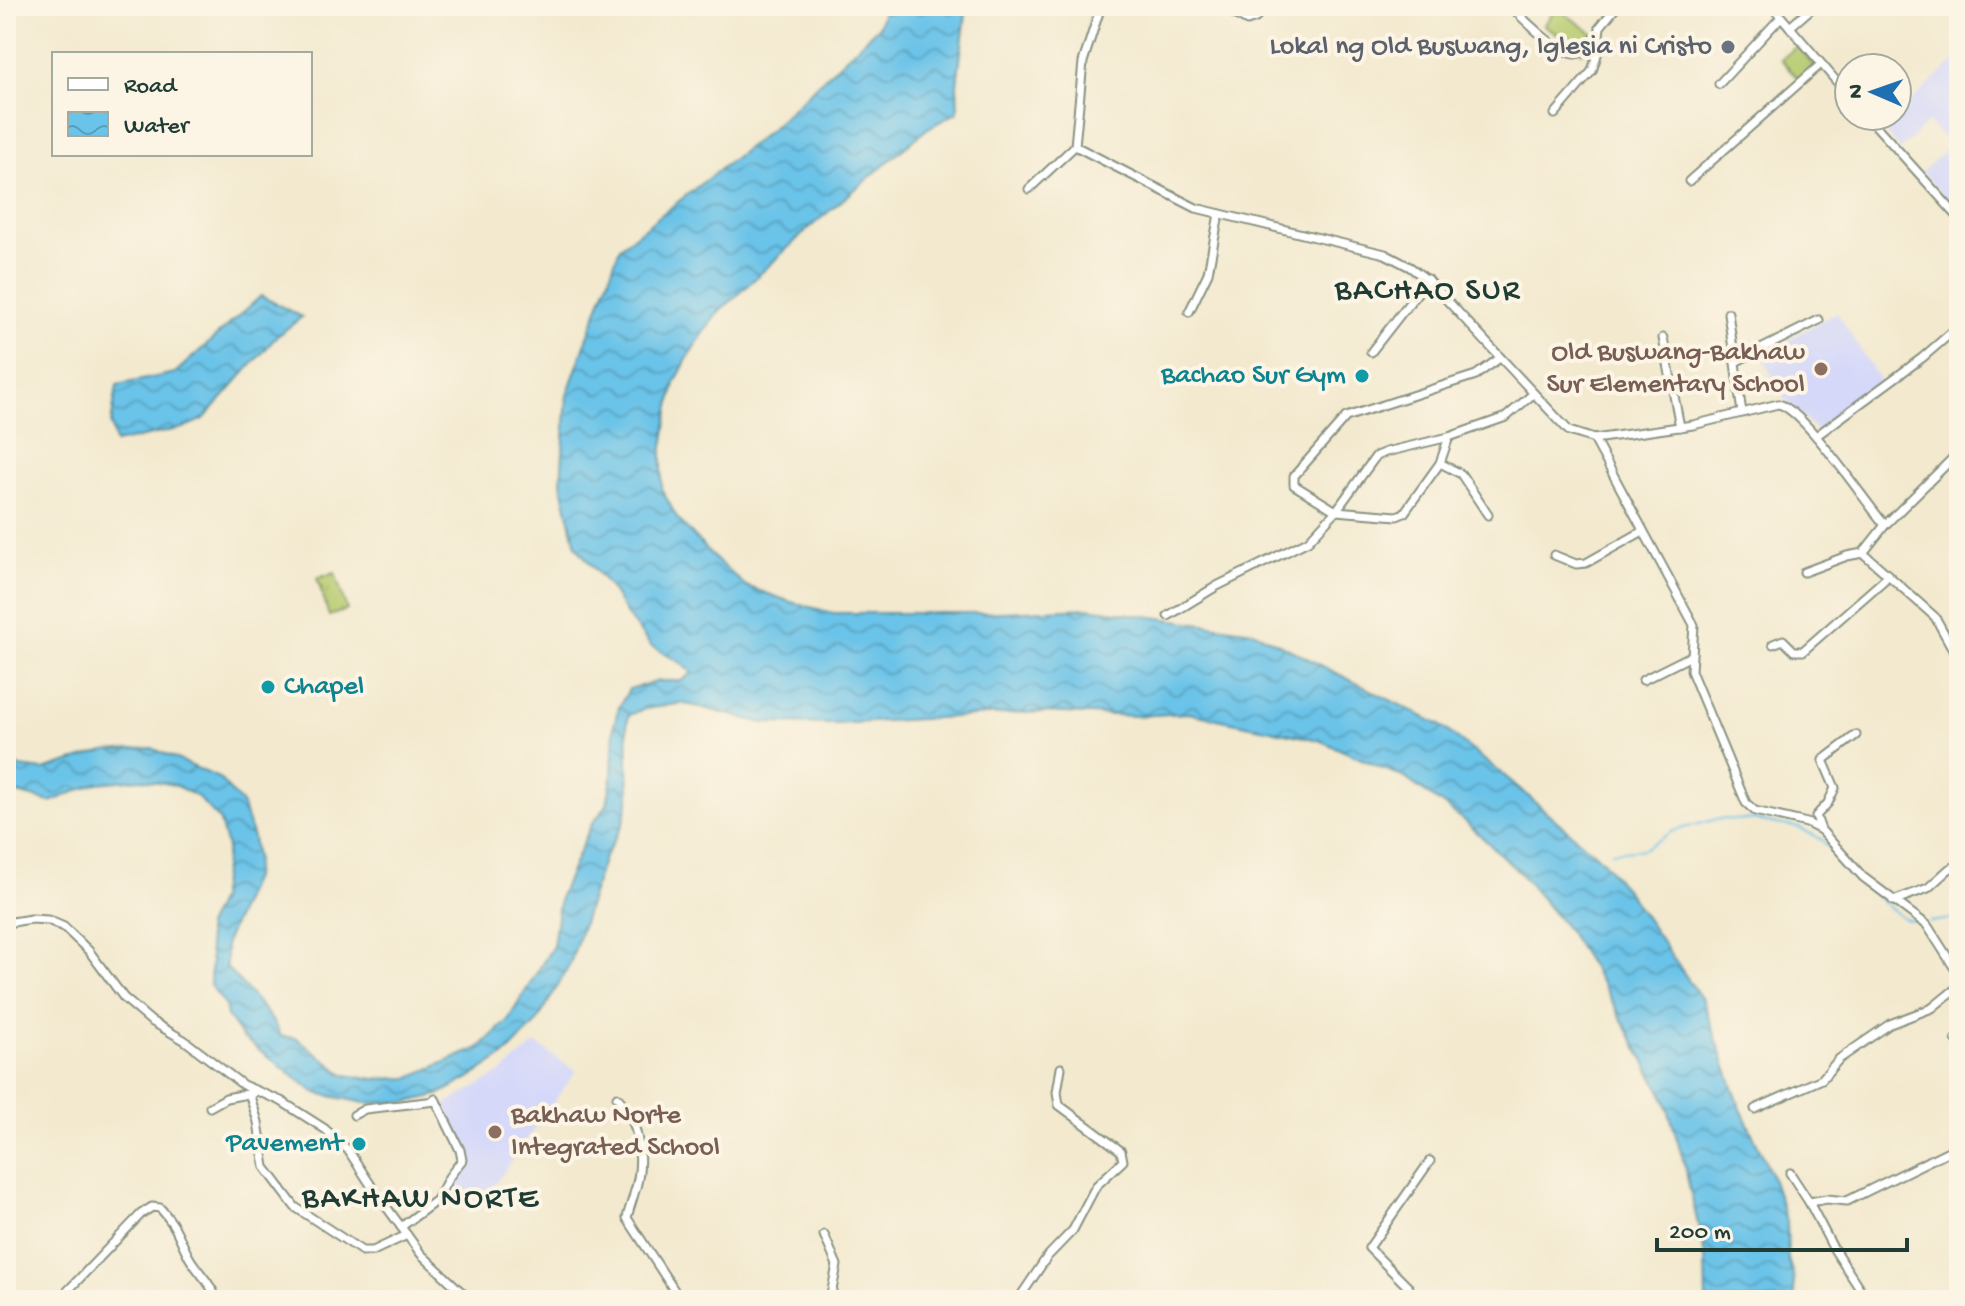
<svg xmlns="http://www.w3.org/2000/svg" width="1965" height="1306" viewBox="0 0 1965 1306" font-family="'Gochi Hand',sans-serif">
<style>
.built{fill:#d5d8f9}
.park{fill:url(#park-tufts);stroke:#6a8451;stroke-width:2}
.pitch{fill:#b6ca6e;stroke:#6a8451;stroke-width:2}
.water{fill:url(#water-waves);stroke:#44808e;stroke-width:2}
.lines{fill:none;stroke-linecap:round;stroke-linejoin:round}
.stream{stroke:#6ac3e8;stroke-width:2}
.minor-casing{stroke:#899382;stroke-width:11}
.minor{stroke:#fff;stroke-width:7}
.worship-dot{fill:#6b7280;stroke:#fcf5e5;stroke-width:3}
.education-dot{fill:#8d6e63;stroke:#fcf5e5;stroke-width:3}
.culture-dot{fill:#0f9aa8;stroke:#fcf5e5;stroke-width:3}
.labels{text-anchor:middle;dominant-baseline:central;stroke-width:8;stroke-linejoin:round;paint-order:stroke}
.worship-label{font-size:28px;fill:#5b616d;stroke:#fcf5e5;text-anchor:end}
.education-label{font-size:28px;fill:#785e54;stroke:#fcf5e5;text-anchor:end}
.culture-label{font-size:28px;fill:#0d838f;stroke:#fcf5e5;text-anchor:end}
.quarter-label{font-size:32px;letter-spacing:2px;fill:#1f3d34;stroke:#fcf5e5}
</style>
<defs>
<pattern id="park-tufts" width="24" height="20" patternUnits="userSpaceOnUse" patternTransform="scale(2)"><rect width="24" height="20" fill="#b6ca6e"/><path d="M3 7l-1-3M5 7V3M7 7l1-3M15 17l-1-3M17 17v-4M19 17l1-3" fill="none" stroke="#9cae60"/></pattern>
<pattern id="water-waves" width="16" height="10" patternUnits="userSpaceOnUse" patternTransform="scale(2)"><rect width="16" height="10" fill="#6ac3e8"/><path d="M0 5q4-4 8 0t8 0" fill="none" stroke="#57a0bd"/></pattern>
</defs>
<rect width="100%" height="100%" fill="#fcf5e5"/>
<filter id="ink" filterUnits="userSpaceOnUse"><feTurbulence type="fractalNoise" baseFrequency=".0125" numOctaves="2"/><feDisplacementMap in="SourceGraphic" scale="16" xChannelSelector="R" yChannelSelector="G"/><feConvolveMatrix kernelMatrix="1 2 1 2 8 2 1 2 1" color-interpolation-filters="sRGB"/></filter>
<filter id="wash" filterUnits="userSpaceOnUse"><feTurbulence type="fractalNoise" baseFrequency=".006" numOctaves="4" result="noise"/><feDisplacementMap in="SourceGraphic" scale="32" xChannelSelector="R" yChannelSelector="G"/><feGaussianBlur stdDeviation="1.8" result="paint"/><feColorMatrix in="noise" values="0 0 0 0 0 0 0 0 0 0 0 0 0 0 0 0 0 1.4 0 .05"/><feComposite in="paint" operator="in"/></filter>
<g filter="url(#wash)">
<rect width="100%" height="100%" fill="#f3e9cf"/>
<g class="built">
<polygon points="1953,62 1959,67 1959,213 1922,172 1950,145 1928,122 1900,149 1882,129"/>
<polygon points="1837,312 1882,384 1817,431 1781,395 1762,355"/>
<polygon points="536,1044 576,1071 493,1187 455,1206 447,1192 451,1178 472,1159 444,1105 501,1073"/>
</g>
<polygon class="park" points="335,573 347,610 329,616 317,578"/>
<g class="pitch">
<polygon points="1557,8 1595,35 1583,52 1544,25"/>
<polygon points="1797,46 1817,69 1802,83 1781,59"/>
</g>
<g class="water">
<path d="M884,6H967L957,84L958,112L928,128L808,229L716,315L689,355L675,383L667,421L662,454V490L677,518L717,561L746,586L791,602L833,613H981L1088,608L1253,631L1440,725L1506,777L1604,862L1629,894L1703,1001L1740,1107L1770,1171L1787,1222L1788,1259L1793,1275L1795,1300H1706L1705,1255L1683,1159L1665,1099L1603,985L1567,929L1519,872L1464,820L1405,778L1319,740L1188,713L1136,716L1040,712L834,724L763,723L683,703L644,709L629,715L627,723L629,800L623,824L603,860L570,964L537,1022L505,1055L473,1076L438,1095L408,1102L365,1103L316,1093L242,1037L227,1016L225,1005L210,985L211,963L206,926L219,900L227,848L220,821L198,797L175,785L141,779L97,783L50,802L6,790V758L20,767L43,770L105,751L152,748L219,778L242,804L253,838L256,859L254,875L226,941V967C239,982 277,1020 280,1036L296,1038L345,1075L375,1079L408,1078L479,1048L508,1020L553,946L560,896L591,825L607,805L612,777L614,725L619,707L629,689L660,681H681L692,673L683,664L651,646L628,617L611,589L576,546L561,482L567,395L620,247L770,130L879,26Z"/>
<polygon points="261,296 302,317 276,337 204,419 183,428 115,443 111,424 117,385 175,373"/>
</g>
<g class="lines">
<g class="stream">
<polyline points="1612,852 1644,849 1673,831 1717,819 1756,820 1800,828 1822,840 1848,870 1890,908 1905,919 1918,922"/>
<polyline points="1930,922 1959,918"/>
</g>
</g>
</g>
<g filter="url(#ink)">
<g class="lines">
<g class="minor-casing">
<g id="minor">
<path d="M1101,6L1083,62L1075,146L1196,208L1385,254L1410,267L1430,282L1569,431L1594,439L1693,425L1778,404C1803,408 1864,501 1885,525"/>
<polyline points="1220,6 1247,21 1256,18 1261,6"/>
<path d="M1510,6C1522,17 1563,61 1579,53C1586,49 1593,40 1598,35"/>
<polyline points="1772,6 1849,96"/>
<polyline points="1790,27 1814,6"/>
<polyline points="1719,84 1781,17"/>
<polyline points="1555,114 1592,71 1597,55 1600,27 1617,6"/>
<polyline points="1867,116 1959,218"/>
<polyline points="1689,181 1821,64"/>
<polyline points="1029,189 1075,146"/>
<polyline points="1189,312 1208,273 1219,214"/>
<polyline points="1728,313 1742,413"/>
<polyline points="1663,338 1680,427"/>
<polyline points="1371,352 1428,279"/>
<polyline points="1735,362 1819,320"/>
<polyline points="1816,436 1922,358 1959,326"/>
<polyline points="1449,437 1440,463 1404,513 1397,516 1336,511 1294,485 1294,476 1346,417 1476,375 1500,358"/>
<polyline points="1594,439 1694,625 1691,671 1746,803 1755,811 1807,823 1821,830 1863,877 1927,925 1959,975"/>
<polyline points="1440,463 1461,474 1488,515"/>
<polyline points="1554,555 1576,564 1586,563 1643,531"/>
<polyline points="1804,572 1847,556 1863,553 1885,525 1959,452"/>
<polyline points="1888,575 1935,617 1959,660"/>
<polyline points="1168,616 1217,586 1308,541 1336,511 1376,456 1386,452 1449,437 1506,417 1533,394"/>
<polyline points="1773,644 1783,640 1794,651 1803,651 1884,580 1888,575 1863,553"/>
<polyline points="1643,680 1691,656"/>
<polyline points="1821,830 1816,816 1828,803 1835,788 1823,760 1856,735"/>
<polyline points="1893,901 1928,888 1949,869 1959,865"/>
<polyline points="6,923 31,919 48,920 64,927 89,951 124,998 151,1021 184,1040 243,1085 281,1101 325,1129 348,1150 374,1190 421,1254 470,1300"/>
<polyline points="1956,1039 1959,1042"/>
<polyline points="249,1093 258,1122 265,1167 295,1207 362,1251 373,1251 407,1235"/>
<path d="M617,1097C640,1121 645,1162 634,1194C632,1202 629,1209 627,1218L674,1290L676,1295L673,1300"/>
<polyline points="210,1107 226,1098 253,1093"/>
<polyline points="1755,1109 1822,1079 1839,1059 1890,1024 1932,1008 1959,986"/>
<polyline points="354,1115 365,1109 436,1101"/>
<polyline points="1790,1173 1809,1202 1832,1246 1867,1300"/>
<polyline points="1809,1202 1827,1199 1847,1201 1959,1146"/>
<polyline points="401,1227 437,1200 449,1177 462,1160 460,1150 435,1099"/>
<polyline points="824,1235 837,1265 830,1300"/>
<path d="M59,1300L141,1214L152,1207L160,1208C178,1228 178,1236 189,1257C198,1273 211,1282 217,1300"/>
<polyline points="1018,1300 1047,1257 1073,1230 1096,1186 1123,1161 1121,1151 1059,1105 1057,1092 1061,1068"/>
<polyline points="1405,1300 1410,1294 1409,1288 1369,1248 1430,1161"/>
</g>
</g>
<use href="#minor" class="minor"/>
</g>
</g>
<circle class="worship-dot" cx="1728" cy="47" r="8"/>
<g class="education-dot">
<circle cx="1821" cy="369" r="8"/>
<circle cx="495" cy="1132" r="8"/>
</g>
<g class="culture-dot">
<circle cx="1362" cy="376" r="8"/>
<circle cx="268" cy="687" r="8"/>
<circle cx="359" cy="1144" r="8"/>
</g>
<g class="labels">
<g class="worship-label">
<text x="1712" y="47">Lokal ng Old Buswang, Iglesia ni Cristo</text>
</g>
<g class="education-label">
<text x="1805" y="353">Old Buswang-Bakhaw<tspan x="1805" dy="32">Sur Elementary School</tspan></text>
<text x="511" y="1116" text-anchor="start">Bakhaw Norte<tspan x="511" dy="32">Integrated School</tspan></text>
</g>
<g class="culture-label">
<text x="1346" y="376">Bachao Sur Gym</text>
<text x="284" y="687" text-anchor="start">Chapel</text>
<text x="343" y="1144">Pavement</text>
</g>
<g class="quarter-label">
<text x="1428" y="292">BACHAO SUR</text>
<text x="421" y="1200">BAKHAW NORTE</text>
</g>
</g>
<rect width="1965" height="1306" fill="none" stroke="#fcf5e5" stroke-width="32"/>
<rect x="52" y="52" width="260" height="104" fill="#fcf5e5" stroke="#a4ab9e" stroke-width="2"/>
<rect x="68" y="78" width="40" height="12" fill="#ffffff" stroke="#a4ab9e" stroke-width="2"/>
<text x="124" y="92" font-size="24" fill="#1f3d34">Road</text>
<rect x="68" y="112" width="40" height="24" fill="url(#water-waves)" stroke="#a4ab9e" stroke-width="2"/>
<text x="124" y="132" font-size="24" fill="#1f3d34">Water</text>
<g transform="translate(1873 92) rotate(272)"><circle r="38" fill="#fcf5e5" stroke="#a4ab9e" stroke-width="2"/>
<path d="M0-6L14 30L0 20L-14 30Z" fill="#1f6fb2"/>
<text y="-12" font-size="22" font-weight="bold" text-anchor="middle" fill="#1f3d34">N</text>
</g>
<path d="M1657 1238v12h250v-12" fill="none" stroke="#1f3d34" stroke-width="4"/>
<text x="1669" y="1238" font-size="24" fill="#1f3d34" stroke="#fcf5e5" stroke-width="6" paint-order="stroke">200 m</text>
</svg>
